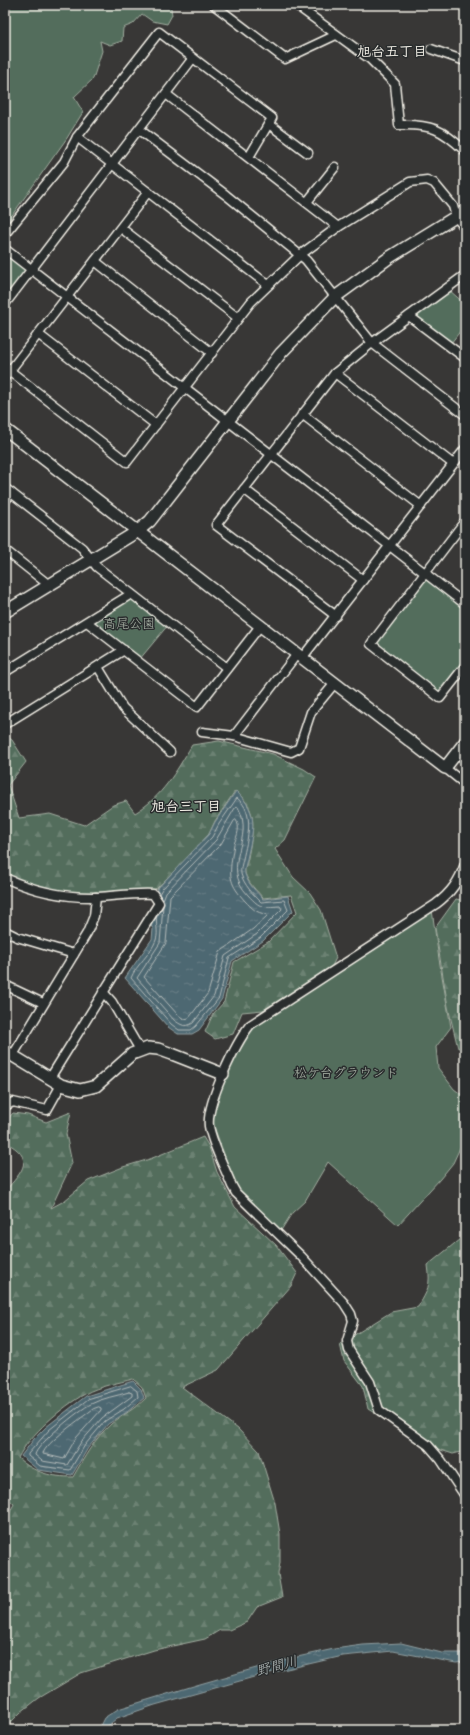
<svg xmlns="http://www.w3.org/2000/svg" width="470" height="1735" viewBox="0 0 470 1735" font-family="'Indie Flower','Klee One',sans-serif">
<style>
.forest{fill:url(#forest-firs);stroke:#a4afa2;fill-rule:evenodd}
.green{fill:#536d5c;stroke:#a4afa2}
.water{fill:url(#water-ripples);stroke:#909fa1}
.lines{fill:none;stroke-linecap:round;stroke-linejoin:round}
.shore{stroke:#b2bab9;stroke-width:1}
.street-casing{stroke:#f4f1e8;stroke-width:11}
.secondary-casing{stroke:#f4f1e8;stroke-width:14}
.street{stroke:#2a2d2e;stroke-width:8}
.secondary{stroke:#2a2d2e;stroke-width:11}
.labels{text-anchor:middle;dominant-baseline:central;stroke-width:3;stroke-linejoin:round;paint-order:stroke}
.park-label{font-size:13px;fill:#acb6a9;stroke:#2a2d2e}
.neighbourhood-label{font-size:14px;font-weight:bold;fill:#f4f1e8;stroke:#2a2d2e}
.water-label{font-size:14px;font-style:italic;fill:#b2bab9;stroke:#2a2d2e}
</style>
<defs>
<pattern id="forest-firs" width="22" height="20" patternUnits="userSpaceOnUse"><rect width="22" height="20" fill="#536d5c"/><path d="M5 1l3.5 6h-7zM16 11l3.5 6h-7z" fill="#6c8273"/></pattern>
<pattern id="water-ripples" width="26" height="14" patternUnits="userSpaceOnUse"><rect width="26" height="14" fill="#4e6872"/><path d="M2 4q2-2 4 0t4 0M15 11q2-2 4 0t4 0" fill="none" stroke="#687e86"/></pattern>
</defs>
<rect width="100%" height="100%" fill="#383736"/>
<filter id="ink" filterUnits="userSpaceOnUse"><feTurbulence type="fractalNoise" baseFrequency=".025" numOctaves="2"/><feDisplacementMap in="SourceGraphic" scale="8" xChannelSelector="R" yChannelSelector="G"/><feConvolveMatrix kernelMatrix="1 2 1 2 8 2 1 2 1" color-interpolation-filters="sRGB"/></filter>
<g filter="url(#ink)">
<g class="forest">
<path d="M5,735L12,740L26,762L8,785L19,818L50,814L84,825L113,805L126,801L135,813C163,796 175,773 192,745L219,741L273,754L304,769L316,777L285,840L275,849L293,877L310,893L321,910L336,958L331,968L284,998L263,1010L242,1012L233,1034L215,1039L205,1032L213,1014L224,1002L234,962L268,942L297,912L291,895L263,898C256,890 248,883 245,873C244,868 247,863 248,858C252,832 261,811 235,791L215,821L209,834L194,851L157,888L147,892L118,894L66,893L28,884L5,874Z"/>
<polygon points="456,899 465,901 465,1045 458,1048 448,1007 435,928"/>
<path d="M71,1112L66,1134L72,1163L51,1208L64,1201L88,1181L123,1167L150,1159L203,1137L209,1147L217,1172L235,1207L276,1245L297,1273L291,1286L218,1370L182,1387L238,1429L259,1451L275,1503L280,1534V1563L278,1574L282,1597L257,1607L247,1622L229,1630H220L205,1639L154,1650L81,1673L39,1698L21,1712L5,1728V1521L14,1504L5,1497V1191C23,1171 36,1158 5,1142V1122L13,1113L28,1115L46,1122ZM133,1379L142,1387L146,1398C135,1409 122,1415 111,1424C94,1439 84,1458 73,1477C52,1477 34,1473 18,1458C29,1435 63,1406 85,1394C99,1386 118,1383 133,1379Z"/>
<path d="M465,1235V1451L453,1454L425,1445L368,1409L363,1386L344,1361L340,1344L391,1312L418,1307C428,1290 431,1286 428,1265Z"/>
</g>
<g class="green">
<polygon points="5,5 167,5 171,8 172,15 167,24 152,21 142,14 133,24 123,28 122,41 110,45 100,41 102,51 93,79 74,97 83,112 67,138 5,225"/>
<polygon points="5,251 29,270 5,300"/>
<polygon points="449,290 465,304 465,325 451,343 414,316"/>
<polygon points="426,580 465,609 465,661 443,689 439,692 376,643 423,583"/>
<polygon points="130,597 168,625 139,660 89,622"/>
<polygon points="432,910 439,959 451,1027 436,1047 438,1068 454,1089 465,1097 465,1137 453,1163 440,1179 398,1225 328,1162 305,1201 292,1213 280,1232 244,1199 235,1184 213,1124 215,1108 221,1087 231,1066 248,1034 259,1023"/>
</g>
<g class="water">
<path d="M236,791C260,814 253,830 247,859C246,864 244,868 245,874C248,884 256,891 263,899L288,896L293,911L263,941L232,961L222,999L199,1030L192,1034H178L168,1027L125,978L152,939L153,929L150,924L153,915L157,889L209,834L215,822Z"/>
<polygon points="133,1381 141,1389 144,1398 127,1412 108,1424 88,1448 72,1475 38,1470 21,1456 34,1439 46,1427 86,1396"/>
<polygon points="401,1643 442,1653 465,1653 465,1662 456,1663 393,1651 343,1656 261,1675 155,1705 117,1718 110,1724 107,1730 98,1730 104,1718 118,1709 200,1684 288,1659 334,1649 363,1645"/>
</g>
<g class="lines">
<g class="shore">
<path d="M236,820C241,827 237,836 234,844C233,848 233,852 232,856C229,878 230,884 245,901C252,908 256,913 266,914L267,916L253,929L220,952L208,993L189,1018L184,1019L178,1015L144,977L166,943L170,896L221,844L234,821Z"/>
<path d="M163,906L160,943L137,978L174,1020C181,1025 185,1028 193,1023L214,996L225,956L257,934L282,909L280,906C262,907 261,909 248,895C219,864 256,840 238,807L235,808L216,840L166,892L163,900"/>
<path d="M157,915C155,925 159,931 156,940C151,954 136,965 131,978L171,1024L179,1030H191L196,1026L219,998L229,958L260,938L288,910L284,900L261,902C253,894 244,885 241,874C240,869 242,864 243,859C247,840 256,813 237,798L219,824L212,837L162,889L159,894"/>
<polygon points="131,1386 137,1391 138,1397 124,1409 105,1421 85,1445 70,1470 40,1466 28,1456 28,1454 49,1430 88,1399"/>
<path d="M129,1392L132,1393V1396L102,1418L81,1442L67,1465L42,1461L35,1455C36,1445 80,1409 91,1404C102,1398 117,1396 129,1392Z"/>
<path d="M99,1407L101,1408V1410L76,1438L64,1459L43,1454C44,1444 83,1417 93,1409Z"/>
</g>
<g class="street-casing">
<g id="street">
<polyline points="214,5 285,59 336,35"/>
<path d="M296,5L370,59L395,84L399,125C431,124 442,129 465,151"/>
<polyline points="431,49 465,61"/>
<polyline points="166,94 338,227"/>
<polyline points="269,124 308,153"/>
<polyline points="140,130 226,195 306,260 372,343 465,415"/>
<polyline points="77,137 268,285"/>
<polyline points="307,202 335,167"/>
<polyline points="121,228 238,318"/>
<polyline points="5,234 64,162 77,137 159,32 272,118 249,157"/>
<polyline points="5,249 465,604"/>
<polyline points="95,261 212,353"/>
<polyline points="5,304 193,58"/>
<polyline points="409,316 465,358"/>
<polyline points="38,334 156,425"/>
<polyline points="5,367 127,462 251,302 300,255 338,227 410,182 427,180 434,183 453,206 456,217 465,228"/>
<polyline points="335,373 453,464"/>
<polyline points="5,377 148,192"/>
<polyline points="302,414 421,506"/>
<polyline points="5,488 82,548 97,567 227,668"/>
<polyline points="244,489 363,580"/>
<polyline points="5,501 11,493"/>
<polyline points="465,521 371,644 440,698 465,666"/>
<polyline points="5,550 49,585"/>
<polyline points="460,600 465,593"/>
<polyline points="336,616 216,525 335,373 372,343 465,275"/>
<polyline points="87,622 197,707 260,626"/>
<polyline points="302,658 465,449"/>
<polyline points="98,667 123,708 170,752"/>
<polyline points="5,672 131,594"/>
<polyline points="5,724 124,650"/>
<polyline points="202,732 234,736 291,752 299,748 311,712 335,683"/>
<polyline points="234,736 297,654"/>
<polyline points="445,768 465,784"/>
<path d="M465,864C459,881 451,893 436,904L250,1025C236,1043 206,1103 209,1126C212,1144 225,1168 232,1186L236,1193L301,1256L344,1303L351,1314L353,1321L347,1341L349,1350L370,1382L379,1410L428,1445L441,1460L465,1496"/>
<path d="M5,878C34,891 66,898 98,897C116,896 135,893 153,894L159,903L50,1078"/>
<polyline points="5,931 17,937 74,954"/>
<polyline points="5,985 43,1003"/>
<polyline points="103,992 112,1002 140,1050"/>
<polyline points="13,1055 87,933 94,916 96,897"/>
<polyline points="5,1106 13,1102 47,1110 61,1085"/>
</g>
</g>
<g class="secondary-casing">
<g id="secondary">
<polyline points="5,429 445,768 465,742"/>
<polyline points="5,612 138,531 150,521 281,353 335,297 390,257 465,211"/>
<polyline points="5,1051 61,1085 80,1090 96,1086 132,1054 148,1048 158,1049 172,1054 223,1074"/>
</g>
</g>
<use href="#street" class="street"/>
<use href="#secondary" class="secondary"/>
</g>
</g>
<g class="labels">
<g class="park-label">
<text x="129" y="624">高尾公園</text>
<text x="346" y="1073">松ケ台グラウンド</text>
</g>
<g class="neighbourhood-label">
<text x="392" y="52">旭台五丁目</text>
<text x="186" y="807">旭台三丁目</text>
</g>
<g class="water-label">
<text transform="translate(277 1667) rotate(-15)">野間川</text>
</g>
</g>
<rect width="470" height="1735" fill="none" stroke="#2a2d2e" stroke-width="20"/>
<rect x="10" y="10" width="450" height="1715" fill="none" stroke="#f4f1e8" stroke-width="1.5" filter="url(#ink)"/>
</svg>
